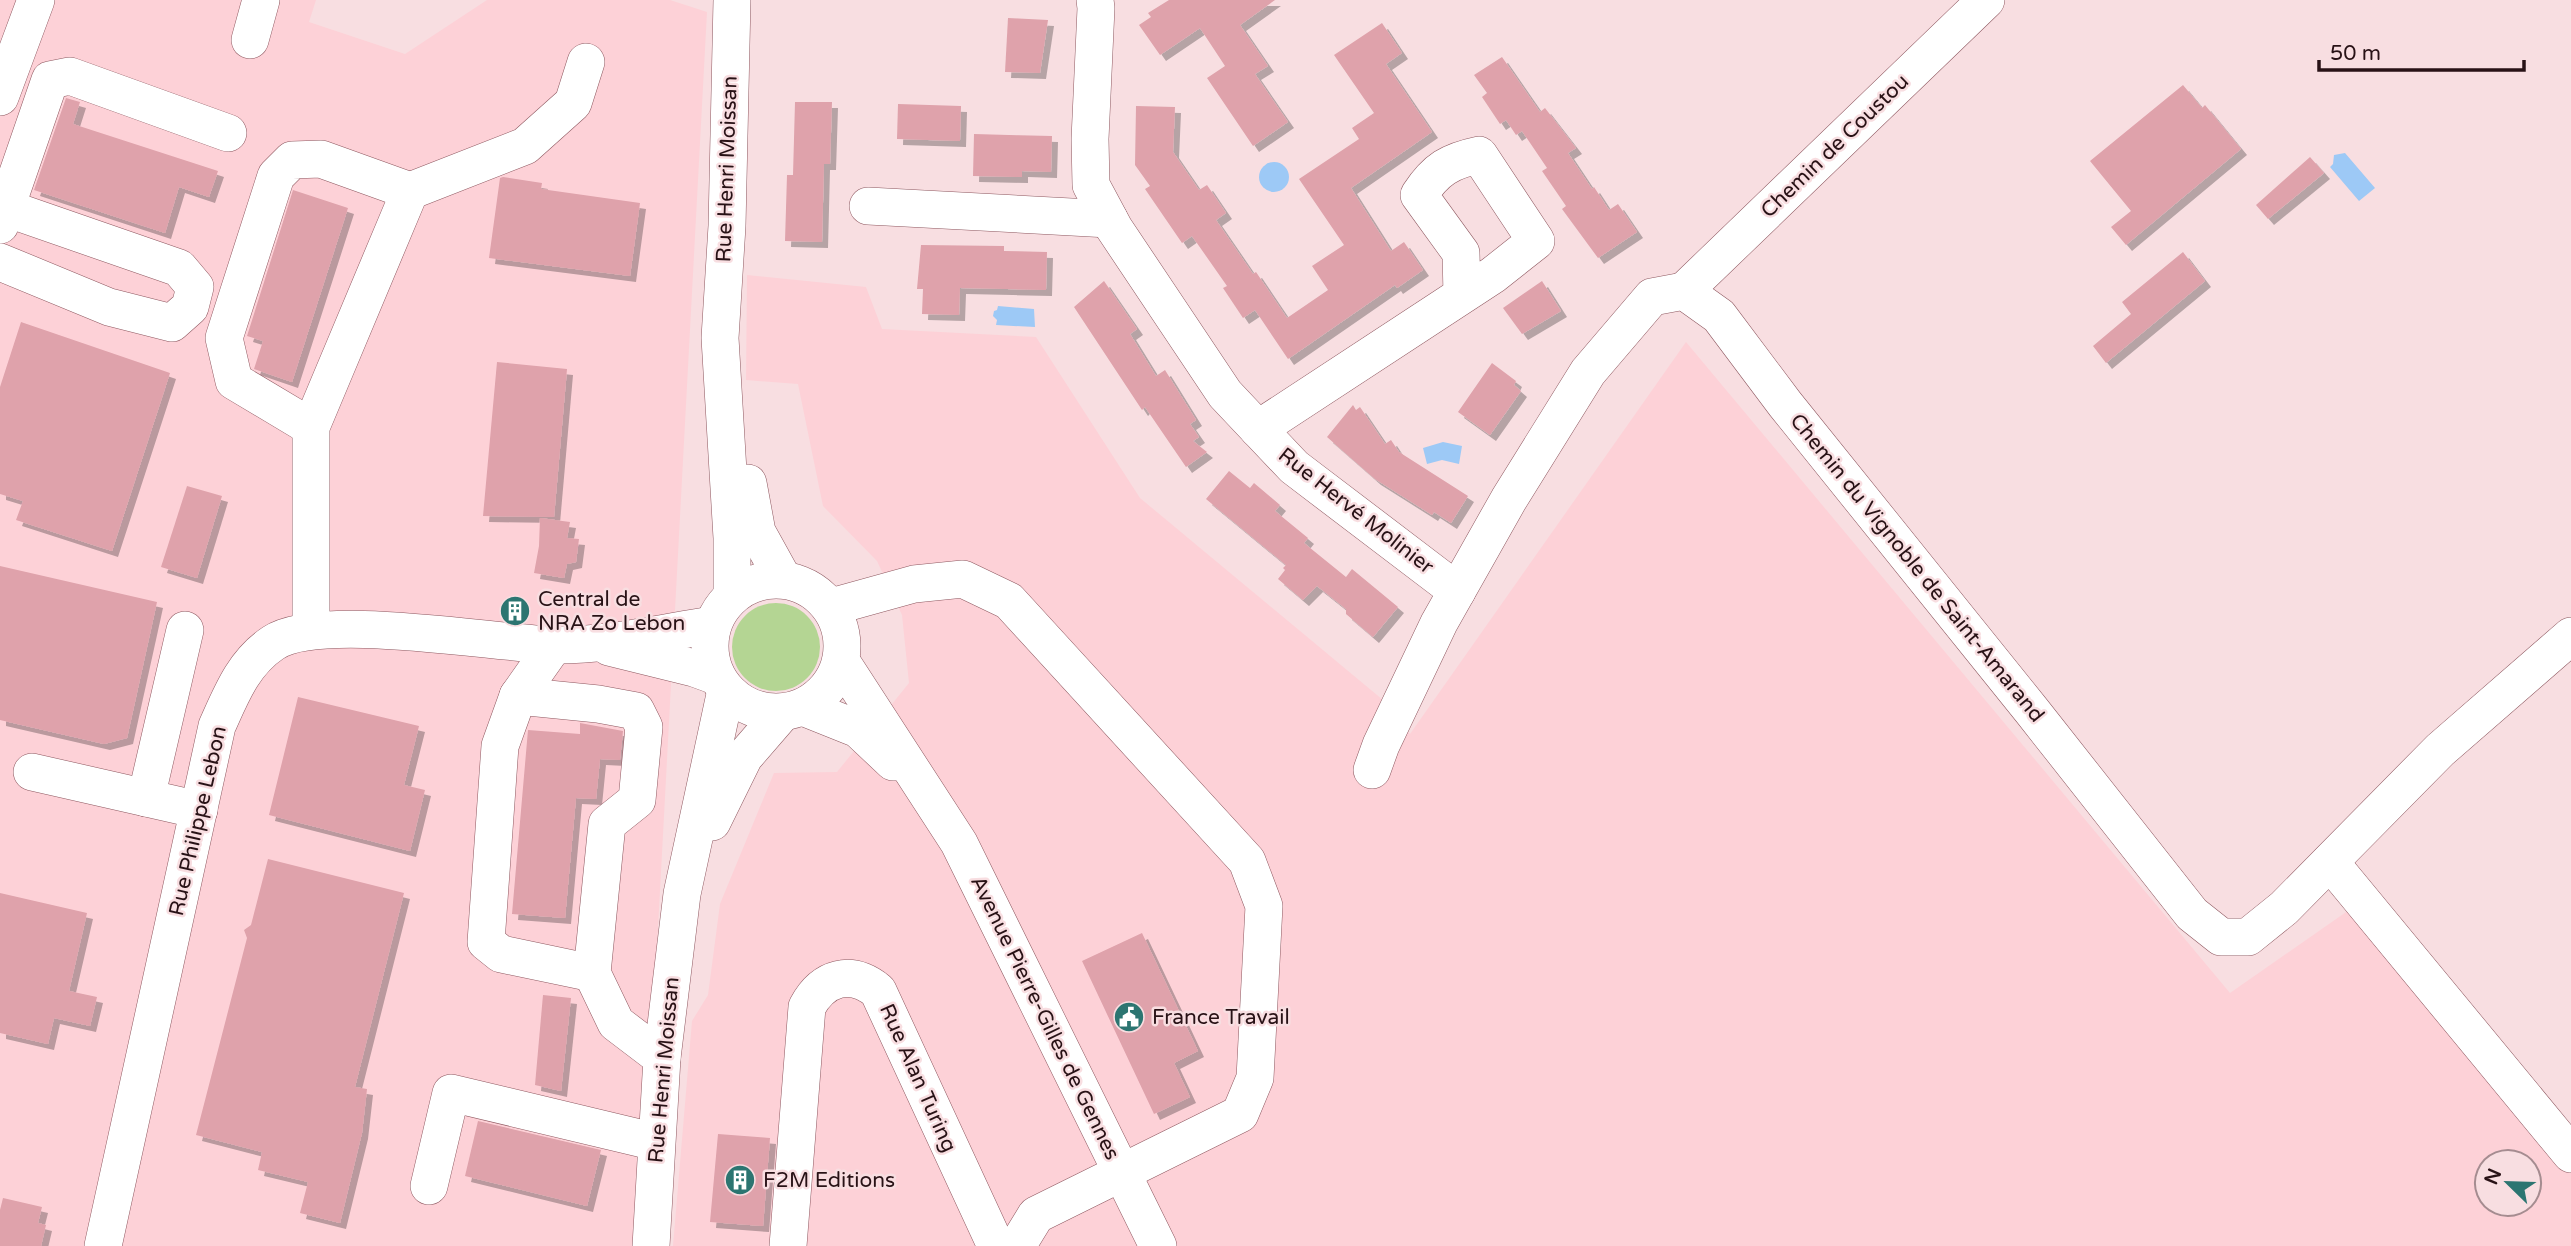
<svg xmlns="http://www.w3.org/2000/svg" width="2571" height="1246" viewBox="0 0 2571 1246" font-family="'Varela Round',sans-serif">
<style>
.built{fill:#fdd1d7;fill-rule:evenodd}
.green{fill:#b4d593}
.water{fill:#9dc9f6}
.building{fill:#dfa2ab;filter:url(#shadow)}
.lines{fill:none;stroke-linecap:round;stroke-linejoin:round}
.minor-casing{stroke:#8e5860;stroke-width:38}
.minor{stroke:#fff;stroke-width:37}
.labels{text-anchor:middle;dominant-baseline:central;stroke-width:5;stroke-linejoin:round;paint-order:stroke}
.street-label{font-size:21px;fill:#281216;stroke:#f8dee1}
.poi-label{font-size:21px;fill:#281216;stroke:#f8dee1;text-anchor:start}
</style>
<defs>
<filter id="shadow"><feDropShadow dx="6" dy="6" stdDeviation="0" flood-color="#0004"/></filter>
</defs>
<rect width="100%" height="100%" fill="#f8dee1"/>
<g class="built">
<polygon points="0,0 316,0 309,22 405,54 487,0 670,0 707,12 641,1246 0,1246"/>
<path d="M747,275L866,287L882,329L1036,337L1140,498L1383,700L1410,734L1686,342L2230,993L2349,910L2571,1161V1246H673L692,1021L708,995L720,904L774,773L837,772L909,683L902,615L877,561L823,506L798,384L746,380ZM2487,1162H2529V1204H2487Z"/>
</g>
<circle class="green" cx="776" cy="647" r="44"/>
<g class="water">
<polygon points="2345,153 2375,188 2359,201 2330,167 2333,164 2334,155"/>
<circle cx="1274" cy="177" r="15"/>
<polygon points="998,306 1034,309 1035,327 996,325 997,320 993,316 994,311 997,310"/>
<polygon points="1443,442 1462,446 1459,464 1442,460 1427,464 1423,448"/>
</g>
<g class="building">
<polygon points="1169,0 1275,0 1240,25 1268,66 1255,74 1288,122 1253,146 1207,78 1225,66 1200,28 1160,55 1139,25 1151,17 1148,13"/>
<polygon points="1008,18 1048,20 1040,73 1005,72"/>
<polygon points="1382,23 1402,53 1386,64 1432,132 1351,188 1391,251 1404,242 1423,270 1397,288 1395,285 1288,359 1255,310 1243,318 1223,288 1227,286 1192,236 1182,243 1145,189 1150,186 1135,165 1136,106 1175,107 1173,152 1199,190 1207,185 1226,213 1216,220 1253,274 1256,272 1287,318 1328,290 1312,266 1344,245 1299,179 1359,139 1352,128 1374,113 1334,55"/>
<polygon points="1502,57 1540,112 1545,108 1576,148 1568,153 1592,189 1594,187 1609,210 1618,204 1637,232 1598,258 1562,209 1566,206 1542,171 1547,168 1522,131 1516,135 1506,120 1500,124 1482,97 1487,93 1474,75"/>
<polygon points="2183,85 2202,108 2205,105 2241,149 2126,245 2111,227 2131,211 2090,161"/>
<polygon points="66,98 80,102 73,124 218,171 209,197 179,187 165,233 34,190"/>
<polygon points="795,102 832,102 830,164 824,164 822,242 785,241 787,175 793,175"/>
<polygon points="898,104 961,106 960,141 897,139"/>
<polygon points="974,134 1052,136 1051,172 1022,171 1022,177 973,176"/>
<polygon points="2310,157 2324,173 2268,219 2256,205"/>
<polygon points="503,177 542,183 541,189 640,203 630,276 489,258 500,178"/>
<polygon points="293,190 348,208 292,382 254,369 263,341 247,336"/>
<polygon points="921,245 1004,246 1004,251 1047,252 1046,290 960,288 959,315 922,314 923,289 917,289"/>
<polygon points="2183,252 2205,281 2106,363 2093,346 2131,314 2122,302"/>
<polygon points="1104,281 1137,329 1130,334 1156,376 1165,370 1196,420 1190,424 1199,437 1193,441 1207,452 1186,467 1145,407 1142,410 1074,307"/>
<polygon points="1542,281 1561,311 1522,334 1503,308"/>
<polygon points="21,322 170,373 112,551 16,520 23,501 0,494 0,387"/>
<polygon points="497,362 567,369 554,517 483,516"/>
<polygon points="1492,363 1516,381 1514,385 1521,391 1490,435 1458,412"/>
<polygon points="1353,405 1356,410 1360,407 1385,444 1391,440 1399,452 1468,496 1451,523 1434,512 1432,515 1375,479 1327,437"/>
<polygon points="1229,471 1250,488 1254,483 1280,505 1275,511 1308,538 1304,543 1346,577 1352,569 1398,607 1373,637 1346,614 1346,609 1317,586 1303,600 1278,579 1285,570 1283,568 1286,565 1206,499"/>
<polygon points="187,486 222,496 197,578 161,567"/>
<polygon points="540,518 570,522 567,538 579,539 576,562 567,564 564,578 534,573 539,546"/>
<polygon points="0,566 157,602 127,738 104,744 0,720"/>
<polygon points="298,697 419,726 404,785 425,790 410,851 269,815"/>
<polygon points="580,723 623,731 620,760 600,759 596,799 576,798 565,918 512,914 528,730 580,734"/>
<polygon points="268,859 404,893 355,1087 367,1089 362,1133 340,1223 300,1213 308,1182 258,1170 262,1152 196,1135 247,938 244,930 251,925"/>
<polygon points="0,893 87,913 69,991 97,997 90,1026 54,1018 48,1044 0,1033"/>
<polygon points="1142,933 1198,1051 1174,1063 1190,1097 1154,1114 1082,961"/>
<polygon points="543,995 571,998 561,1091 535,1085"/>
<polygon points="478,1121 601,1150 587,1206 465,1176"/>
<polygon points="718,1134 770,1138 763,1226 710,1222"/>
<polygon points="3,1198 42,1207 38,1223 46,1225 41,1246 0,1246 0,1210"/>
</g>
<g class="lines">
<g class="minor-casing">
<g id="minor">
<polyline points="732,0 727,226 720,338 732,538 732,595"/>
<polyline points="1095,0 1096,8 1090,139 1091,185 1114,228 1225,394 1258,429 1294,467 1457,591"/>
<polyline points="250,40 261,0"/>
<polyline points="0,97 36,0"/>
<polyline points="0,206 179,268 195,287 190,307 172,323 109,307 0,262"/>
<polyline points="868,206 1109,219"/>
<polyline points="0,225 50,80 70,76 228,133"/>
<polyline points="1684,291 1986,0"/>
<polyline points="311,427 234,381 224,338 276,176 292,160 321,159 410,191"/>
<path d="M1258,429L1493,275L1536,241L1479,155C1450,161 1436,169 1419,195L1461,253L1462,295"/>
<polyline points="748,483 757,532 783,579"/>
<circle cx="776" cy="646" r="66"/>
<polyline points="831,607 914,584 963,579 1009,601 1247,861 1264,906 1255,1078 1240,1114 1036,1215 1017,1246"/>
<polyline points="311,630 311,427 410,191 525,146 573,103 586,62"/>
<polyline points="554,645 518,696 500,746 486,942 501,954 592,973"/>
<polyline points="609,647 694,668 716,676"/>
<polyline points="841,661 959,843 1158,1246"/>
<polyline points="518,696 598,704 636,711 644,727 637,800 607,824 592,973 616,1023 662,1058"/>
<polyline points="803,707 858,729 893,762"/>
<polyline points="1372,770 1381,745 1439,623 1509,499 1588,372 1652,297 1684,291 1719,316 1785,404 2032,711 2192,914 2221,937 2248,937 2284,908 2440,750 2571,636"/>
<polyline points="32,772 199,810"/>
<polyline points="146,798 185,630"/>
<polyline points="712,822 744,757 783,712"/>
<polyline points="2330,862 2571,1154"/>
<polyline points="429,1186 451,1093 656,1142"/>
<path d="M103,1246L217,726C231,695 243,663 273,643C319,612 492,643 553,645C606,646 660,633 712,625"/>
<polyline points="651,1246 662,1058 682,894 726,690"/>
<path d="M788,1246L807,1007C823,977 851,969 878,991L996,1246"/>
</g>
</g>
<use href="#minor" class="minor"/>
</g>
<defs>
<g id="building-disc" transform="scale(1.575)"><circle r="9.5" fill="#2c7571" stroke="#f8dee1"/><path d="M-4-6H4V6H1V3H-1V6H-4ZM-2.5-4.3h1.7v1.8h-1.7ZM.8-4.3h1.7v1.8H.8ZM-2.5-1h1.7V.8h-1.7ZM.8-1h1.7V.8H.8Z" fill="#fff"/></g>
<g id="civic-disc" transform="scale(1.575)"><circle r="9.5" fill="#2c7571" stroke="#f8dee1"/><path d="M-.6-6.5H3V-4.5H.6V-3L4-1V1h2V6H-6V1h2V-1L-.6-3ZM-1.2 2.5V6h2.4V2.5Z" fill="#fff"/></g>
</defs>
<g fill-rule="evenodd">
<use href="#building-disc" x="515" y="611"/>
<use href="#civic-disc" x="1129" y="1017"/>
<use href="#building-disc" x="740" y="1180"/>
</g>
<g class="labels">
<g class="street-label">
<text transform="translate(1835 146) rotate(-44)">Chemin de Coustou</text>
<text transform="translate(727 169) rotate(-88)">Rue Henri Moissan</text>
<text transform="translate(1356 511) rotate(38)">Rue Hervé Molinier</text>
<text transform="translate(1917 568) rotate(51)">Chemin du Vignoble de Saint-Amarand</text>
<text transform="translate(198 821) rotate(-77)">Rue Philippe Lebon</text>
<text transform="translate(1045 1018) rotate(64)">Avenue Pierre-Gilles de Gennes</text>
<text transform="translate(664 1070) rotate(-85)">Rue Henri Moissan</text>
<text transform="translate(918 1078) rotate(66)">Rue Alan Turing</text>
</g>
<g class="poi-label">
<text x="538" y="599">Central de<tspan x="538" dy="24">NRA Zo Lebon</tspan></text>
<text x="1152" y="1017">France Travail</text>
<text x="763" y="1180">F2M Editions</text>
</g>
</g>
<g transform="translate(2508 1183) rotate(293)"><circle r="33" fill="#f8dee1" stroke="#a58c90" stroke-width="2"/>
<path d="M0-5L12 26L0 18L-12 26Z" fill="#2c7571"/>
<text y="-10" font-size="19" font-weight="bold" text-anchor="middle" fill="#281216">N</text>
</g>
<path d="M2319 60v10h205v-10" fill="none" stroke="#281216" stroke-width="3.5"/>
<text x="2330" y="60" font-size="21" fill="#281216" stroke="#f8dee1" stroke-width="5" paint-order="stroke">50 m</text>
</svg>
